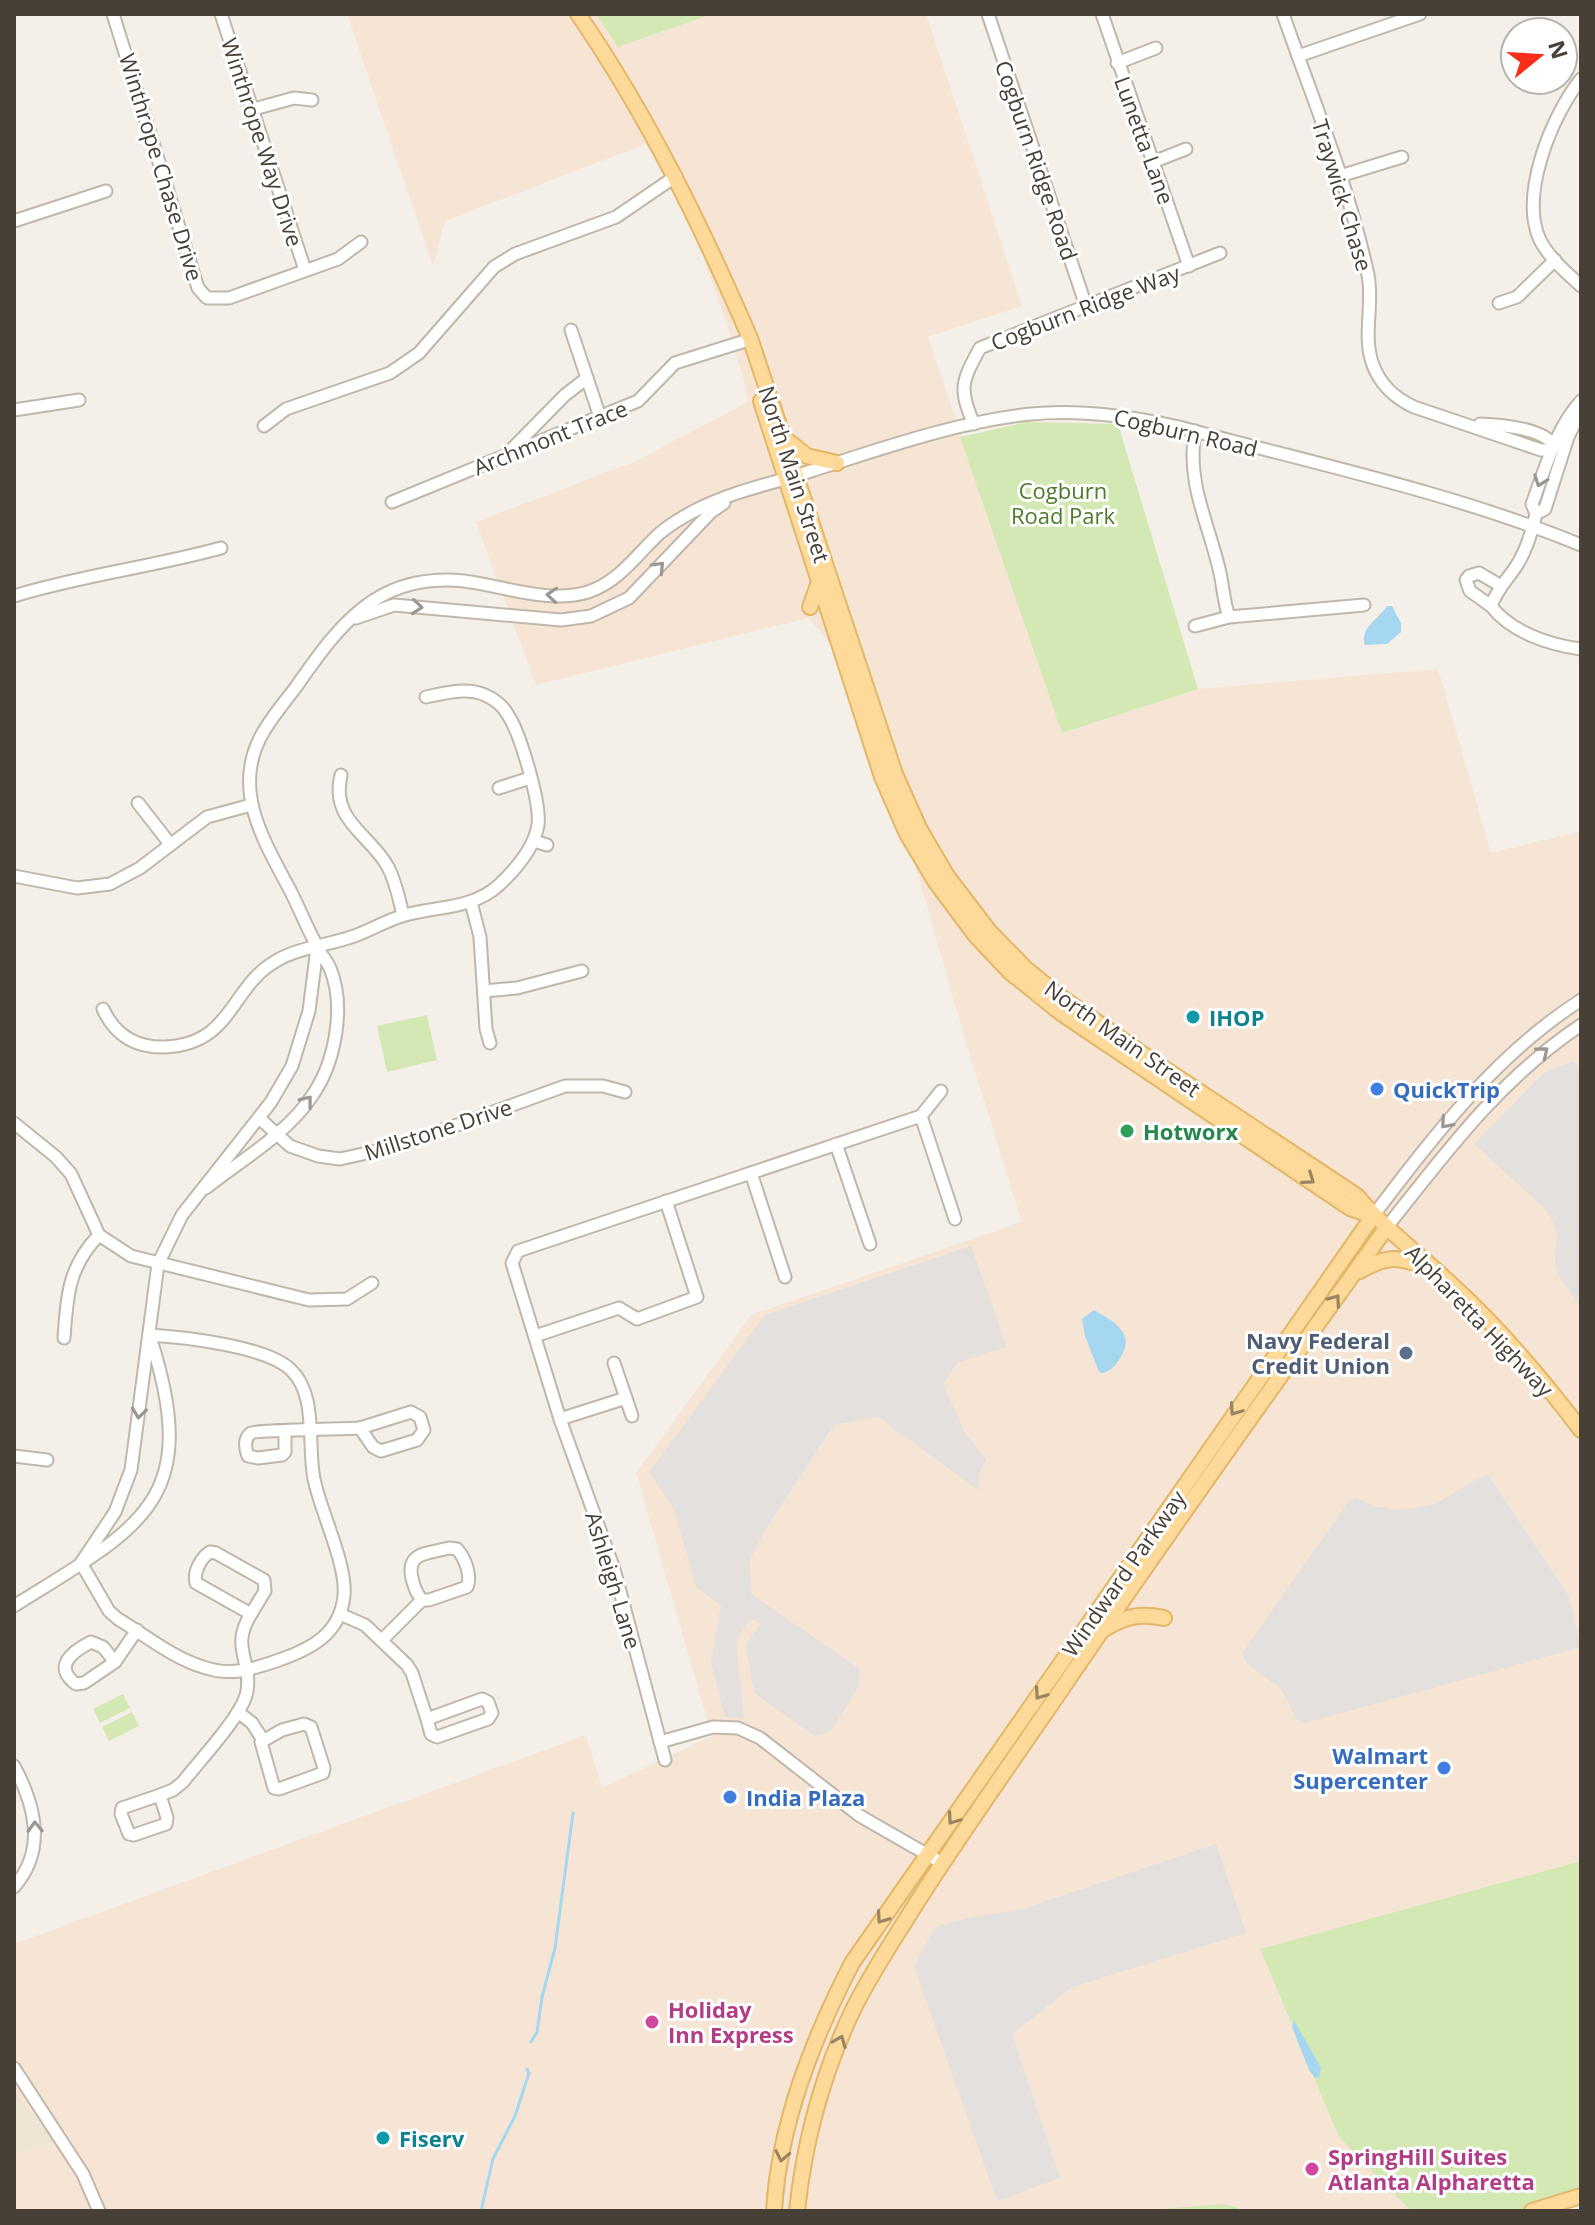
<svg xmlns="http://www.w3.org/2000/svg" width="1595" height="2225" viewBox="0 0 1595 2225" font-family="'Open Sans',sans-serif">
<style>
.commercial{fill:#f6e5d4}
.education{fill:#ede4d3}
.green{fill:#d3e8b2}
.parking{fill:#e3e0dd}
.water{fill:#a6d7f0}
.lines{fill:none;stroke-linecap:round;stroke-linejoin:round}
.stream{stroke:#a6d7f0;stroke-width:3}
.minor-casing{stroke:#c0b7ab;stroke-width:15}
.major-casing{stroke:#e3b668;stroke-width:18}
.minor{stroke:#fff;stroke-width:11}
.major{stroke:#fdda99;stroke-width:14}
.oneway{stroke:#9a9691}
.oneway2{stroke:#998563}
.culture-dot{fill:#0f9aa8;stroke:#fff;stroke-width:3}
.shop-dot{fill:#3f7fe0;stroke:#fff;stroke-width:3}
.leisure-dot{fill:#2e9e5b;stroke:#fff;stroke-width:3}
.service-dot{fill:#5c6f8a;stroke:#fff;stroke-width:3}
.hotel-dot{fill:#d1479c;stroke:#fff;stroke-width:3}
.labels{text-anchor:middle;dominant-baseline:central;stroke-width:6;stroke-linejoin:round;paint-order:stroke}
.street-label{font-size:22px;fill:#484037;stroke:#fff}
.park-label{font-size:22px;fill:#4e7a2a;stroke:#fff}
.culture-label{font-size:22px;font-weight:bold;fill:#0d838f;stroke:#fff;text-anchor:start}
.shop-label{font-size:22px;font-weight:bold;fill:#366cbe;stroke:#fff;text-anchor:start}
.leisure-label{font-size:22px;font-weight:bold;fill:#27864d;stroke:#fff;text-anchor:start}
.service-label{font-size:22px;font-weight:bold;fill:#4e5e75;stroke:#fff;text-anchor:end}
.hotel-label{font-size:22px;font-weight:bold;fill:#b23c85;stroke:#fff;text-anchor:start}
</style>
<rect width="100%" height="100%" fill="#f4f0e9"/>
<polygon class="commercial" points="347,14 596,14 619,47 712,14 926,14 1022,306 928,337 1062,733 1198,689 1438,669 1491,853 1581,831 1581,1861 1260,1949 1339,2137 1411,2211 14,2211 14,2152 53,2140 14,2090 14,1944 586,1735 602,1788 712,1736 636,1473 751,1315 1022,1222 964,1036 893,788 853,675 820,631 808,618 536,685 476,522 634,462 748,402 744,380 725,319 707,269 699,237 646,144 445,221 433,266"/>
<polygon class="education" points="14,2090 54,2141 14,2152"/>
<g class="green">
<polygon points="596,14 712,14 618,47"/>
<polygon points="1027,422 1118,424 1198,689 1062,733 960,437"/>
<polygon points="427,1015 437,1060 387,1072 377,1026"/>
<polygon points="123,1694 130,1708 100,1723 93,1709"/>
<polygon points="132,1712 139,1726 109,1741 102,1727"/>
<polygon points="1581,1861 1581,2191 1552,2198 1521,2211 1411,2211 1339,2137 1260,1949"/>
<polygon points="1222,2204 1236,2207 1242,2211 1139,2211"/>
</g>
<g class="parking">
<polygon points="1573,1061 1578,1066 1581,1074 1581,1307 1558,1275 1555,1264 1557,1232 1553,1220 1543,1207 1474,1144 1545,1072"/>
<polygon points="971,1246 1007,1347 957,1363 943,1384 965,1433 986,1459 980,1472 978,1490 878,1417 834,1425 767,1527 750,1560 751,1594 860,1669 858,1687 831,1731 815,1736 754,1693 746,1644 761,1623 749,1619 736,1643 744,1719 725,1717 711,1663 721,1605 696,1587 674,1509 649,1472 765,1315"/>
<polygon points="1488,1475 1568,1595 1580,1643 1578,1648 1305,1723 1298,1721 1281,1689 1248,1664 1244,1659 1243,1652 1349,1501 1355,1498 1374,1506 1395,1510 1415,1508 1437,1503 1480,1477"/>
<polygon points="1216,1844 1246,1933 1072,1987 1012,2034 1060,2178 997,2201 914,1966 935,1927 972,1917 1023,1909"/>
</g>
<g class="water">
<path d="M1387,606H1392L1401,623V632L1387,644L1365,645C1359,628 1379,619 1387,606Z"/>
<path d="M1094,1310C1112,1320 1135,1333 1122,1355C1117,1363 1113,1370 1103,1373L1099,1372L1085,1336L1082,1319Z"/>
<polygon points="1294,2020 1321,2068 1319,2077 1315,2078 1309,2070 1292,2027"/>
</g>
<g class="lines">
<g class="stream">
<polyline points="531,2042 537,2032 542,1997 555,1948 573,1813"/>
<polyline points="481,2211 493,2159 515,2116 529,2073 527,2069"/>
</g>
<g class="minor-casing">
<g id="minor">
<polyline points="113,14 198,288 207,298 229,298 338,259 361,242"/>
<polyline points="221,14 305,270"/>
<polyline points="988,14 1086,306"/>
<polyline points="1102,14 1189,266"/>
<path d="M1283,14C1313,100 1349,186 1368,275C1374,305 1362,336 1373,365C1381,386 1395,398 1414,407L1541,450H1548L1553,447"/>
<polyline points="1298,56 1420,14"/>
<polyline points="1117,63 1156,48"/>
<path d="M1581,79C1552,115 1519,195 1540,240C1549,258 1567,273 1581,286"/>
<polyline points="254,109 294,98 312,100"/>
<polyline points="1153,162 1186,149"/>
<polyline points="1340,176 1402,157"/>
<polyline points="14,221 106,191"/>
<polyline points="1499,303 1517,297 1555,260"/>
<polyline points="571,330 600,417"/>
<polyline points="14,410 79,400"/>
<path d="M1581,410L1568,437L1545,509L1536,514C1532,532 1526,552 1515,568C1506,581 1496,591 1491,606C1511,632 1549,645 1581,649"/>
<path d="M974,424C958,389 962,381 980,348L1220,253"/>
<path d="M1480,424C1501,425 1545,428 1555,447"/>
<polyline points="264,426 286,409 390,373 419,353 494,267 515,254 616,217 676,176"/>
<path d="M1195,431C1186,484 1209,523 1220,573C1223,587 1224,603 1229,617L1364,605"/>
<polyline points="509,452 565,395 587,378"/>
<polyline points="392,502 638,401 675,363 742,342"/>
<path d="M1536,514L1532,504C1546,467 1555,430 1581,401"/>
<path d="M14,596C82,575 152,567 221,548"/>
<polyline points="1491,606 1470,591 1466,580 1469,576 1479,573 1501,586"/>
<polyline points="356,618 394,605 561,620 591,616 629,598 711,512 724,503"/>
<polyline points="1195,626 1229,617"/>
<path d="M341,775C330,821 370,834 388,867C396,882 399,899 403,915"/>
<polyline points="499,788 530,778"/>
<polyline points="138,803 170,844"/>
<polyline points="534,841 547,845"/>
<polyline points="14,876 77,888 110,884 140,868 207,817 251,805"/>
<polyline points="471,902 480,937 486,1029 490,1043"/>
<polyline points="484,991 517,988 582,971"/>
<path d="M103,1009C115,1035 135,1048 165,1047C233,1044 230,987 276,961C299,947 331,945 357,935C372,929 386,921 402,916C434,906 472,910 499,885C515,870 534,849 538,825C541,803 520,733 508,715C503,706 494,699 485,695C466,687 445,693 426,697"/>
<polyline points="921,1116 955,1219"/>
<polyline points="259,1118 290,1146 318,1156 340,1159 399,1146 565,1086 603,1086 625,1092"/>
<polyline points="14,1123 56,1157 71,1174 99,1235 131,1256 309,1300 347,1299 372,1283"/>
<polyline points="836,1144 870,1244"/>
<polyline points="751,1173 785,1277"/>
<path d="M206,1188C241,1160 287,1134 312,1096C335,1063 346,1007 330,968C327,961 321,955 318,948C308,930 300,910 291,892C266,844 232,793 260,738C269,720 284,703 296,687C340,624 378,572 464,581C504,586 548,604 588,592C619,582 637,554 660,533C672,523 686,515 700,508C734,491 774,483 811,471C880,449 960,421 1031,414C1081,409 1130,416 1179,427C1312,463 1454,493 1581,545"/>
<path d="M1373,1216C1434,1136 1495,1055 1581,1000"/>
<path d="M1387,1227C1447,1151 1500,1079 1581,1025"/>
<polyline points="535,1336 619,1308 637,1319 697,1297 666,1201"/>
<path d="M64,1338C67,1296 68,1267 99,1235"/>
<polyline points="614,1363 632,1416"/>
<polygon points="411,1412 420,1417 424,1430 417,1440 381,1451 373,1447 360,1428"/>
<polyline points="560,1419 626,1398"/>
<path d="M285,1432V1452L282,1455L258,1458L248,1456C245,1448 243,1439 251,1433C256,1430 345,1429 360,1428"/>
<polyline points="14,1456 47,1460"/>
<path d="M449,1548L457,1549C465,1558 472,1576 467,1587L429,1600H422C417,1594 415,1590 413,1582C404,1552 426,1554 449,1548Z"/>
<path d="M210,1552L216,1553L264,1580L265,1591L251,1614L196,1583C193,1572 201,1558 210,1552Z"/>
<path d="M81,1563L109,1611L118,1619C145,1635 173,1658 203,1667C231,1677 253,1669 279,1660C311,1649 340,1634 344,1596C347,1564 321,1513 314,1479C307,1445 318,1394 290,1369C265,1346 183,1337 149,1335"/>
<polyline points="81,1563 115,1512 131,1470 158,1264 182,1215 271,1102 292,1066 309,1011 317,948"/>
<path d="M14,1606C140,1527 203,1503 151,1340"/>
<polyline points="340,1614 365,1625 407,1665 412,1673 427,1719"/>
<polyline points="382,1640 422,1600"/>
<path d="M91,1642L103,1647L115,1662L84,1683L76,1684C53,1667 71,1652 91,1642Z"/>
<polyline points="115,1662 137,1630"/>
<polygon points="482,1699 488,1702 492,1713 488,1719 437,1737 431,1734 427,1719"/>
<polyline points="238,1712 252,1723 263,1740"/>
<polygon points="304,1724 311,1727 324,1768 323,1773 279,1789 274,1788 261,1742 282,1730"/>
<polyline points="660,1742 713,1727 738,1728 760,1738 860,1816 942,1863"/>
<polyline points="665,1760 614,1569 560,1419 512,1263 518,1251 921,1116 941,1091"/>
<path d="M14,1766C35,1805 47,1850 14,1887"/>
<path d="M160,1795L173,1790L183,1782C198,1762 244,1714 247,1691C252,1660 230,1647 251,1614"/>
<polygon points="160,1795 167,1818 166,1824 134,1835 129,1834 121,1814 122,1808"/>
<polyline points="14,2068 83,2174 99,2211"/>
</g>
</g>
<g class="major-casing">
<g id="major">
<path d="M578,14C648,116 701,225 750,338L895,774L919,828L947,876L989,931L1025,968L1054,992L1144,1055L1357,1196C1385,1230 1423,1257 1455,1288C1501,1330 1543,1380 1581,1430"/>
<polyline points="761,401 882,777 907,834 935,881 976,936 1010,972 1061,1013 1350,1208 1372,1216"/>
<polyline points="784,438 807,456 837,463"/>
<polyline points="810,607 818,585"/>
<path d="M1360,1271C1389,1254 1399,1257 1430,1268"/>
<path d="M1106,1628C1126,1616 1141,1613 1164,1618"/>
<path d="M774,2211C779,2124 813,2039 852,1963L1373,1216"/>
<path d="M797,2211C804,2144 822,2076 851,2014C868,1978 891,1944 912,1910C959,1836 1011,1763 1061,1690C1167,1534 1277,1380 1387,1227"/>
<polyline points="1532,2211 1581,2196"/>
</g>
</g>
<use href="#minor" class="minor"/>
<use href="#major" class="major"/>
</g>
<defs><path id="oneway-chevron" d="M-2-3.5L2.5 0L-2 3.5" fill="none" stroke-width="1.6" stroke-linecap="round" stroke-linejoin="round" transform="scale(2)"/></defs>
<g class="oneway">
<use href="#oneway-chevron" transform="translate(1540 481) rotate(110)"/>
<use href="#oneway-chevron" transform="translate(659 567) rotate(-46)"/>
<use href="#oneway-chevron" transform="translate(552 595) rotate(-176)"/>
<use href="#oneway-chevron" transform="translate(417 607) rotate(5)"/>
<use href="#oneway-chevron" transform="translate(1543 1052) rotate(-39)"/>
<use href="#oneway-chevron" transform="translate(307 1101) rotate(-52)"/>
<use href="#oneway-chevron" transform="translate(1446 1123) rotate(131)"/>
<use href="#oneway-chevron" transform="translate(139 1413) rotate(97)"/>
<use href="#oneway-chevron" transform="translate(35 1827) rotate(-92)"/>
</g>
<g class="oneway2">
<use href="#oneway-chevron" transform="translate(1309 1179) rotate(35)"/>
<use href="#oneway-chevron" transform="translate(1335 1300) rotate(-54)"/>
<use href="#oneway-chevron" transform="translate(1235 1410) rotate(125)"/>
<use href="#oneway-chevron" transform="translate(1040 1694) rotate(125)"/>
<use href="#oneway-chevron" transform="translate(953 1819) rotate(125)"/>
<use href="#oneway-chevron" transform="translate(882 1918) rotate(125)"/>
<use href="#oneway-chevron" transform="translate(840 2041) rotate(-68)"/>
<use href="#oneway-chevron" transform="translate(782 2156) rotate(102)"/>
</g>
<g class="culture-dot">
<circle cx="1193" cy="1017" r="8"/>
<circle cx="383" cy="2138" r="8"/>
</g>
<g class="shop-dot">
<circle cx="1377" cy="1089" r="8"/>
<circle cx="1444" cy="1768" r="8"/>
<circle cx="730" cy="1797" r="8"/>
</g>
<circle class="leisure-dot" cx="1127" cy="1131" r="8"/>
<circle class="service-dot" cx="1406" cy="1353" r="8"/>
<g class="hotel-dot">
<circle cx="652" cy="2022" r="8"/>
<circle cx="1312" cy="2169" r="8"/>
</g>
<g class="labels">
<g class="street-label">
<text transform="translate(1145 140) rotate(70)">Lunetta Lane</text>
<text transform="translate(263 142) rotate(72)">Winthrope Way Drive</text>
<text transform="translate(1037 160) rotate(71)">Cogburn Ridge Road</text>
<text transform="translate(162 167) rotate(73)">Winthrope Chase Drive</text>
<text transform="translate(1343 195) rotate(73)">Traywick Chase</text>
<text transform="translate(1085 307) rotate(-21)">Cogburn Ridge Way</text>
<text transform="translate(1186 432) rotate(13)">Cogburn Road</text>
<text transform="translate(550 437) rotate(-22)">Archmont Trace</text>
<text transform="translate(795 474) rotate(72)">North Main Street</text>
<text transform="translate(1123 1038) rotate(35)">North Main Street</text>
<text transform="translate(438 1129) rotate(-18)">Millstone Drive</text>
<text transform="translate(1480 1320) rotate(46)">Alpharetta Highway</text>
<text transform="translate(1123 1573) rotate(-55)">Windward Parkway</text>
<text transform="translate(614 1580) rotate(73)">Ashleigh Lane</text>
</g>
<g class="park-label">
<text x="1063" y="490">Cogburn<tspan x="1063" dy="25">Road Park</tspan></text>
</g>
<g class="culture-label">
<text x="1209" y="1017">IHOP</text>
<text x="399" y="2138">Fiserv</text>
</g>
<g class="shop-label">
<text x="1393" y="1089">QuickTrip</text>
<text x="1428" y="1755" text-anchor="end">Walmart<tspan x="1428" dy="25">Supercenter</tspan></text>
<text x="746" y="1797">India Plaza</text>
</g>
<g class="leisure-label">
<text x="1143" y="1131">Hotworx</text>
</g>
<g class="service-label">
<text x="1390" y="1340">Navy Federal<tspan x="1390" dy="25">Credit Union</tspan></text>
</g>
<g class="hotel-label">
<text x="668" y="2009">Holiday<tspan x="668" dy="25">Inn Express</tspan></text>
<text x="1328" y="2156">SpringHill Suites<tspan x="1328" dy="25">Atlanta Alpharetta</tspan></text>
</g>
</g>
<rect width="1595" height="2225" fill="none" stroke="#484037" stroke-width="32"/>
<g transform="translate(1539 56) rotate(72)"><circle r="38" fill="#ffffff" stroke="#b6b3af" stroke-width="2"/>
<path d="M0-6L14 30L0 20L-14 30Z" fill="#f82e1b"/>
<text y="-12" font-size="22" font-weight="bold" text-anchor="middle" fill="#484037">N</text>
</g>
</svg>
